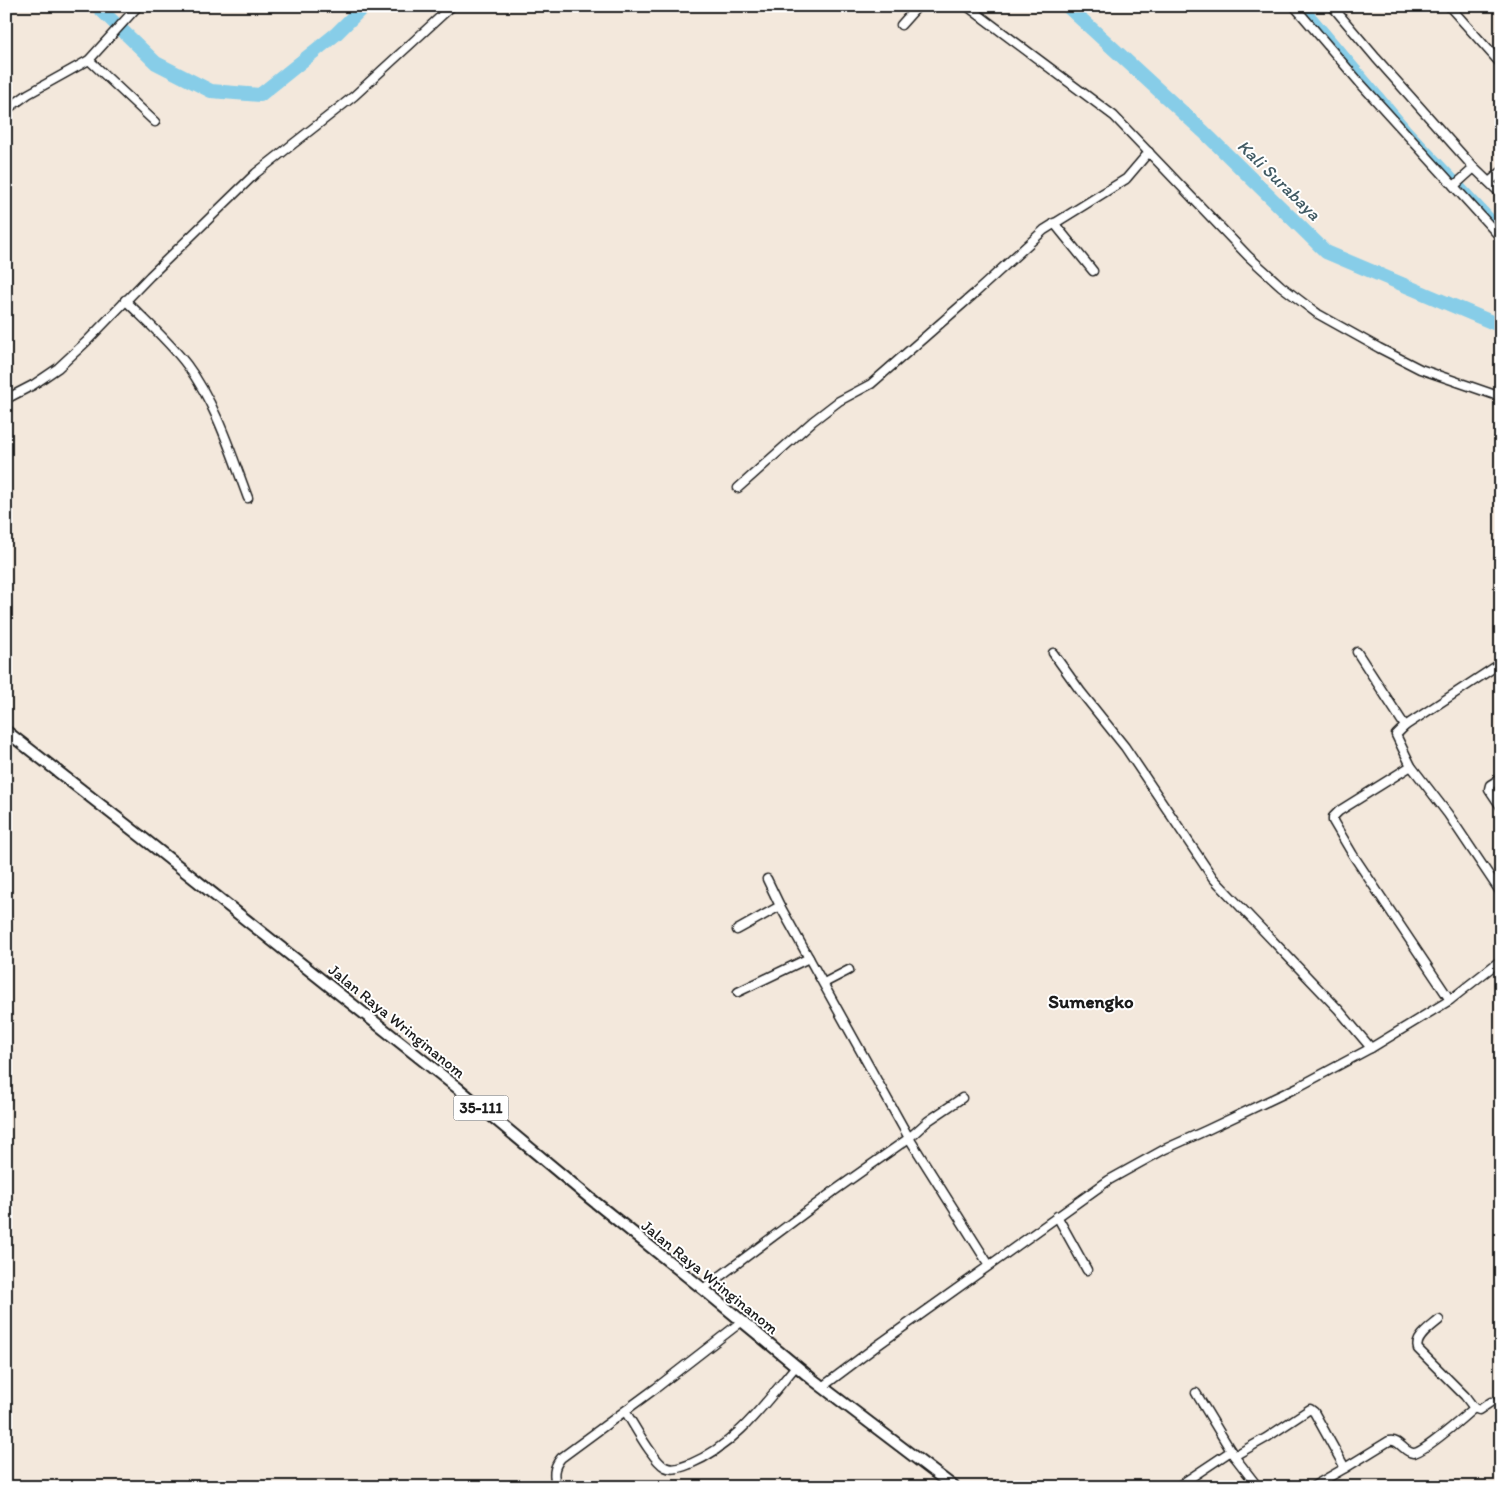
<svg xmlns="http://www.w3.org/2000/svg" width="1507" height="1493" viewBox="0 0 1507 1493" font-family="Itim,sans-serif">
<style>
.lines{fill:none;stroke-linecap:round;stroke-linejoin:round}
.canal{stroke:#87cde8;stroke-width:9}
.river{stroke:#87cde8;stroke-width:14}
.minor-casing{stroke:#1c1c1c;stroke-width:11}
.major-casing{stroke:#1c1c1c;stroke-width:14}
.minor{stroke:#fff;stroke-width:8}
.major{stroke:#fff;stroke-width:10}
.labels{text-anchor:middle;dominant-baseline:central;stroke-width:4;stroke-linejoin:round;paint-order:stroke}
.shield{fill:#fff;stroke:#606060;stroke-width:1}
.shield-label{font-size:15px;font-weight:bold;fill:#1c1c1c}
.street-label{font-size:16px;fill:#1c1c1c;stroke:#fff}
.water-label{font-size:18px;font-style:italic;fill:#415a63;stroke:#fff}
.quarter-label{font-size:19px;font-weight:bold;fill:#1c1c1c;stroke:#fff}
</style>
<rect width="100%" height="100%" fill="#f3e8dc"/>
<filter id="ink" filterUnits="userSpaceOnUse"><feTurbulence type="fractalNoise" baseFrequency=".02" numOctaves="2"/><feDisplacementMap in="SourceGraphic" scale="10" xChannelSelector="R" yChannelSelector="G"/><feConvolveMatrix kernelMatrix="1 2 1 2 8 2 1 2 1" color-interpolation-filters="sRGB"/></filter>
<g filter="url(#ink)">
<g class="lines">
<polyline class="canal" points="1303,6 1406,128 1501,229"/>
<g class="river">
<polyline points="97,6 156,63 211,91 260,95 336,34 364,6"/>
<polyline points="1067,6 1204,132 1326,252 1501,326"/>
</g>
<g class="minor-casing">
<g id="minor">
<polyline points="967,6 1114,116 1248,256 1281,286 1302,302 1318,314 1379,348 1420,369 1501,397"/>
<polyline points="1294,6 1360,83 1501,238"/>
<polyline points="1332,6 1376,58 1474,168 1501,194"/>
<polyline points="1449,6 1501,64"/>
<polyline points="901,25 918,6"/>
<polyline points="89,60 155,122"/>
<polyline points="6,110 28,94 89,60 138,6"/>
<polyline points="1489,182 1501,172"/>
<polyline points="1454,186 1474,168"/>
<polyline points="1054,223 1093,271"/>
<path d="M125,300C146,321 169,341 187,365C216,404 231,453 248,498"/>
<polyline points="6,399 33,385 58,368 86,342 150,276 256,173 354,96 452,6"/>
<polyline points="738,488 813,421 839,401 871,384 974,294 1044,230 1126,179 1149,152"/>
<polyline points="1357,652 1405,726"/>
<polyline points="1053,653 1081,692 1125,747 1213,878 1338,1009 1371,1048"/>
<polyline points="1501,663 1405,726 1396,735 1411,766 1448,814 1501,893"/>
<polyline points="1411,766 1339,811 1333,817 1333,821 1353,855 1450,1000"/>
<polyline points="1501,778 1490,785 1489,789 1501,807"/>
<polyline points="737,930 780,906"/>
<polyline points="824,983 849,970"/>
<polyline points="738,992 809,958"/>
<polyline points="962,1098 928,1121 909,1138 989,1265"/>
<polyline points="1057,1216 1087,1270"/>
<polyline points="703,1289 834,1191 909,1138 780,906 767,879"/>
<path d="M1439,1320C1431,1327 1414,1338 1418,1349L1465,1396L1474,1408L1479,1410L1491,1402"/>
<polyline points="822,1387 878,1345 1109,1180 1165,1149 1207,1130 1298,1087 1371,1048 1450,1000 1501,960"/>
<polyline points="1196,1393 1234,1456 1258,1487"/>
<path d="M625,1411C633,1423 653,1461 665,1467C673,1471 682,1467 690,1464C736,1445 765,1403 796,1366"/>
<polyline points="1234,1456 1266,1438 1310,1409 1314,1412 1345,1468"/>
<path d="M557,1487C553,1475 553,1468 561,1458L656,1388L741,1322"/>
<polyline points="1177,1487 1231,1451"/>
<path d="M1312,1487L1345,1468L1389,1441C1400,1439 1403,1452 1413,1453C1422,1454 1465,1416 1474,1408"/>
</g>
</g>
<g class="major-casing">
<polyline id="major" points="6,731 143,838 459,1089 591,1199 703,1289 812,1379 954,1487"/>
</g>
<use href="#minor" class="minor"/>
<use href="#major" class="major"/>
</g>
</g>
<g class="labels">
<rect class="shield" x="453.5" y="1095.5" width="55" height="25" rx="4"/>
<g class="shield-label">
<text x="481" y="1108">35-111</text>
</g>
<g class="street-label">
<text transform="translate(397 1021) rotate(39)">Jalan Raya Wringinanom</text>
<text transform="translate(710 1277) rotate(39)">Jalan Raya Wringinanom</text>
</g>
<g class="water-label">
<text transform="translate(1279 180) rotate(44)">Kali Surabaya</text>
</g>
<g class="quarter-label">
<text x="1091" y="1001">Sumengko</text>
</g>
</g>
<rect width="1507" height="1493" fill="none" stroke="#fff" stroke-width="25"/>
<rect x="12" y="12" width="1482" height="1468" fill="none" stroke="#1c1c1c" stroke-width="2" filter="url(#ink)"/>
</svg>
